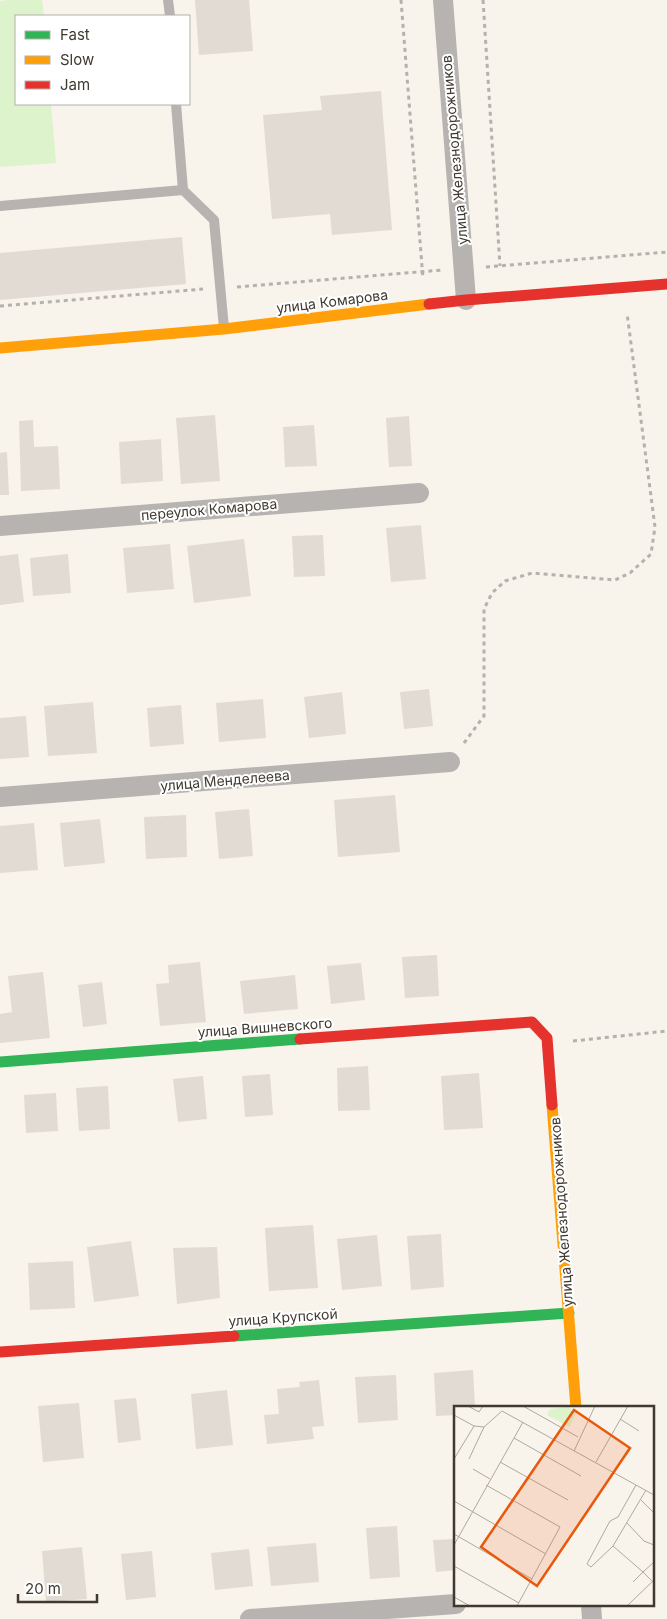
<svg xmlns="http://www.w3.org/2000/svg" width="667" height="1619" viewBox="0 0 667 1619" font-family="Inter,sans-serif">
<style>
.green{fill:#ddf3cb}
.building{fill:#e1dbd3}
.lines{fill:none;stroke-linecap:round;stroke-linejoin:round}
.path{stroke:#b5b1ae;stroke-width:3;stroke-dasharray:4 4;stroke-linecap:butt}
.lane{stroke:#b7b3b1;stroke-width:10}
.street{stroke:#b7b3b1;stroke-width:20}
.fast{stroke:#30b455;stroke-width:11}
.slow{stroke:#ff9f0a;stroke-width:11}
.jam{stroke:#e5322d;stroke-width:11}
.labels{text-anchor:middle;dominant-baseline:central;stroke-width:4;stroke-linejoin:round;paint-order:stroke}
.street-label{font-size:14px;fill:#3f3930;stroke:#fff}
.inset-road{fill:none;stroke:#aea9a0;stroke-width:1}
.view{fill:#e8590c;fill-opacity:0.15;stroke:#e8590c;stroke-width:2.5}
.inset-edge{fill:none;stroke:#3f3930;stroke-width:2.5}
</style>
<rect width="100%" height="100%" fill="#f8f3eb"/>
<polygon class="green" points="9,0 42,0 44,16 16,16 16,104 51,104 56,163 0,167 0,1"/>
<g class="building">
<polygon points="195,0 249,0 253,51 199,55"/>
<polygon points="381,91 392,230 332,235 330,214 272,219 263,115 322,110 320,96"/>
<polygon points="182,237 186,284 0,300 0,253"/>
<polygon points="215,415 220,481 181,484 176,418"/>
<polygon points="409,416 412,466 389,467 386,418"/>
<polygon points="33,420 34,447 58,446 60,489 21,491 19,421"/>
<polygon points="314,425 317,466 285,467 283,427"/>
<polygon points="161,439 163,481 121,484 119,442"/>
<polygon points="7,452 9,495 0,495 0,453"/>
<polygon points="421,525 426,579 391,582 386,528"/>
<polygon points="323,535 325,576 294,577 292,536"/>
<polygon points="244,539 251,596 194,603 187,546"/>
<polygon points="170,544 174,589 127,593 123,548"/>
<polygon points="18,554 24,602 0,605 0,556"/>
<polygon points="68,554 71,593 33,596 30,558"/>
<polygon points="429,689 433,726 404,729 400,692"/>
<polygon points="342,692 346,734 309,738 304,697"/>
<polygon points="263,699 266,738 219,742 216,703"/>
<polygon points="93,702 97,753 48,756 44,706"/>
<polygon points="181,705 184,744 150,747 147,708"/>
<polygon points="26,716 29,757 0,759 0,718"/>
<polygon points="395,795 400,852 338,857 334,800"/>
<polygon points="249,809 253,856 219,859 215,812"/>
<polygon points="186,815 187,857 146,859 144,817"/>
<polygon points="100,819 105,863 64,867 60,823"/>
<polygon points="34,823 38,870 0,873 0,826"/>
<polygon points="437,955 439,996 405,998 402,957"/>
<polygon points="200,962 206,1022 160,1026 156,984 169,983 168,965"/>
<polygon points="361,963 365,1000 331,1004 327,966"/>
<polygon points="43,972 50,1038 0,1043 0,1014 12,1012 8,976"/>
<polygon points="295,975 298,1009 244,1014 240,981"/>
<polygon points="102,982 107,1024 83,1027 78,985"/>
<polygon points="368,1066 370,1110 338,1111 337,1068"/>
<polygon points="479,1073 483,1128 444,1130 441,1076"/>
<polygon points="270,1074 273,1115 245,1117 242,1076"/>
<polygon points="203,1076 207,1119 178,1122 173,1079"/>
<polygon points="108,1086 110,1129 79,1131 76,1088"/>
<polygon points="56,1093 58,1131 26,1133 24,1095"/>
<polygon points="313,1225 318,1288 269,1291 265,1228"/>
<polygon points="441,1234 444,1287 411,1290 407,1236"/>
<polygon points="377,1235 382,1286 342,1290 337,1239"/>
<polygon points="131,1241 139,1296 94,1302 87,1247"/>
<polygon points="217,1247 220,1298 177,1304 173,1248"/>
<polygon points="73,1261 75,1308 30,1310 28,1263"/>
<polygon points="473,1370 475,1408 456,1408 456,1415 436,1416 434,1373"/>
<polygon points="396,1375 398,1420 358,1423 355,1377"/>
<polygon points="319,1380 324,1426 312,1427 314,1439 267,1444 264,1415 279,1414 277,1389 300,1387 299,1382"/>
<polygon points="227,1390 233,1445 196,1449 191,1394"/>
<polygon points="136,1398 141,1440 118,1443 114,1400"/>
<polygon points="79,1403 84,1458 43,1462 38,1406"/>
<polygon points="397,1526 400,1577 370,1579 366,1528"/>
<polygon points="456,1539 456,1570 436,1572 433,1540"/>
<polygon points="316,1543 319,1582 271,1586 267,1547"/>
<polygon points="82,1547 87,1599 46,1602 42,1551"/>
<polygon points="249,1549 253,1586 215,1590 211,1553"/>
<polygon points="152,1551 156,1597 126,1600 121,1554"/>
</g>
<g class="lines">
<g class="path">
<polyline points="401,0 423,279"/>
<polyline points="483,0 500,266"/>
<polyline points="486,267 667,252"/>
<polyline points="237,287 442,270"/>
<polyline points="0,306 203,289"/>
<polyline points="464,743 484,716 484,609 492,593 505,581 532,573 615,580 630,573 651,554 655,527 627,313"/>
<polyline points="573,1041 667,1031"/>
</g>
<g class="lane">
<polyline points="168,0 170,16"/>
<polyline points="176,104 183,190 214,220 224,328"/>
<polyline points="0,206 183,190"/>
</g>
<g class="street">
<polyline points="443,0 466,300"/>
<polyline points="0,526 419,493"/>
<polyline points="0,797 450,762"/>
<polyline points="591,1605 592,1619"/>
<polyline points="250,1619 456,1604"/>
</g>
<g class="fast">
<polyline points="0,1062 300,1039"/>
<polyline points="234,1336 569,1313"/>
</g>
<g class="slow">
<polyline points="0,348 224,329 429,304"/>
<polyline points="552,1105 576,1408"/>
</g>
<g class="jam">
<polyline points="429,304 466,300 667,284"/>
<polyline points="300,1039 532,1022 547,1038 552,1105"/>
<polyline points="0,1352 234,1336"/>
</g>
</g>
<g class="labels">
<g class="street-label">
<text transform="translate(454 150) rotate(-95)">улица Железнодорожников</text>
<text transform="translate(332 301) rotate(-7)">улица Комарова</text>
<text transform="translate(209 509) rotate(-5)">переулок Комарова</text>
<text transform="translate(225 780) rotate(-5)">улица Менделеева</text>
<text transform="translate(265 1027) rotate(-4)">улица Вишневского</text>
<text transform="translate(561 1212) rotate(-94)">улица Железнодорожников</text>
<text transform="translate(283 1317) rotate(-4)">улица Крупской</text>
</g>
</g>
<g transform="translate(454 1406)">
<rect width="200" height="200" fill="#f8f3eb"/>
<path d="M114,1L123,6L115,21L93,9L96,3Z" fill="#ddf3cb"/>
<path class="inset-road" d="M14,0L25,6L29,0M69,0L124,31M0,9L20,20L30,21L48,5L200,89M166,13L185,25M60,32L127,70M120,45L141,0M0,53L20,20M15,53L30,21M46,56L114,94M142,56L174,0M19,63L36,73M32,79L106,121L63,200M192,84L159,140L189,166L200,156M187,94L200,107M0,95L92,148M173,117L190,135L200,139M0,128L78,173M0,139L69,16M159,140L137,161L133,158L156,115L164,111L182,79M0,160L65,197M179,176L189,166L198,175M0,191L16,200M173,200L200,174"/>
<path class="view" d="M120,4L176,42L83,180L27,141Z"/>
<rect width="200" height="200" class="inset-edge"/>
</g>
<rect x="15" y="15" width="175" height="90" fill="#ffffff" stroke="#b2b0ac"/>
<rect x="25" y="31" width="25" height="8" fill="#30b455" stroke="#b2b0ac"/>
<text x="60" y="40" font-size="15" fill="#3f3930">Fast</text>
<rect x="25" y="56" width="25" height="8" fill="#ff9f0a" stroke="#b2b0ac"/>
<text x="60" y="65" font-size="15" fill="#3f3930">Slow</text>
<rect x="25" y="81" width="25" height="8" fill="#e5322d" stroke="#b2b0ac"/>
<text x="60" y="90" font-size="15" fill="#3f3930">Jam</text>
<path d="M18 1594v8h79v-8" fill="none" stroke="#3f3930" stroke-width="2.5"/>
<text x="25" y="1594" font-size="15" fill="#3f3930" stroke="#ffffff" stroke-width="4" paint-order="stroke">20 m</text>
</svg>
